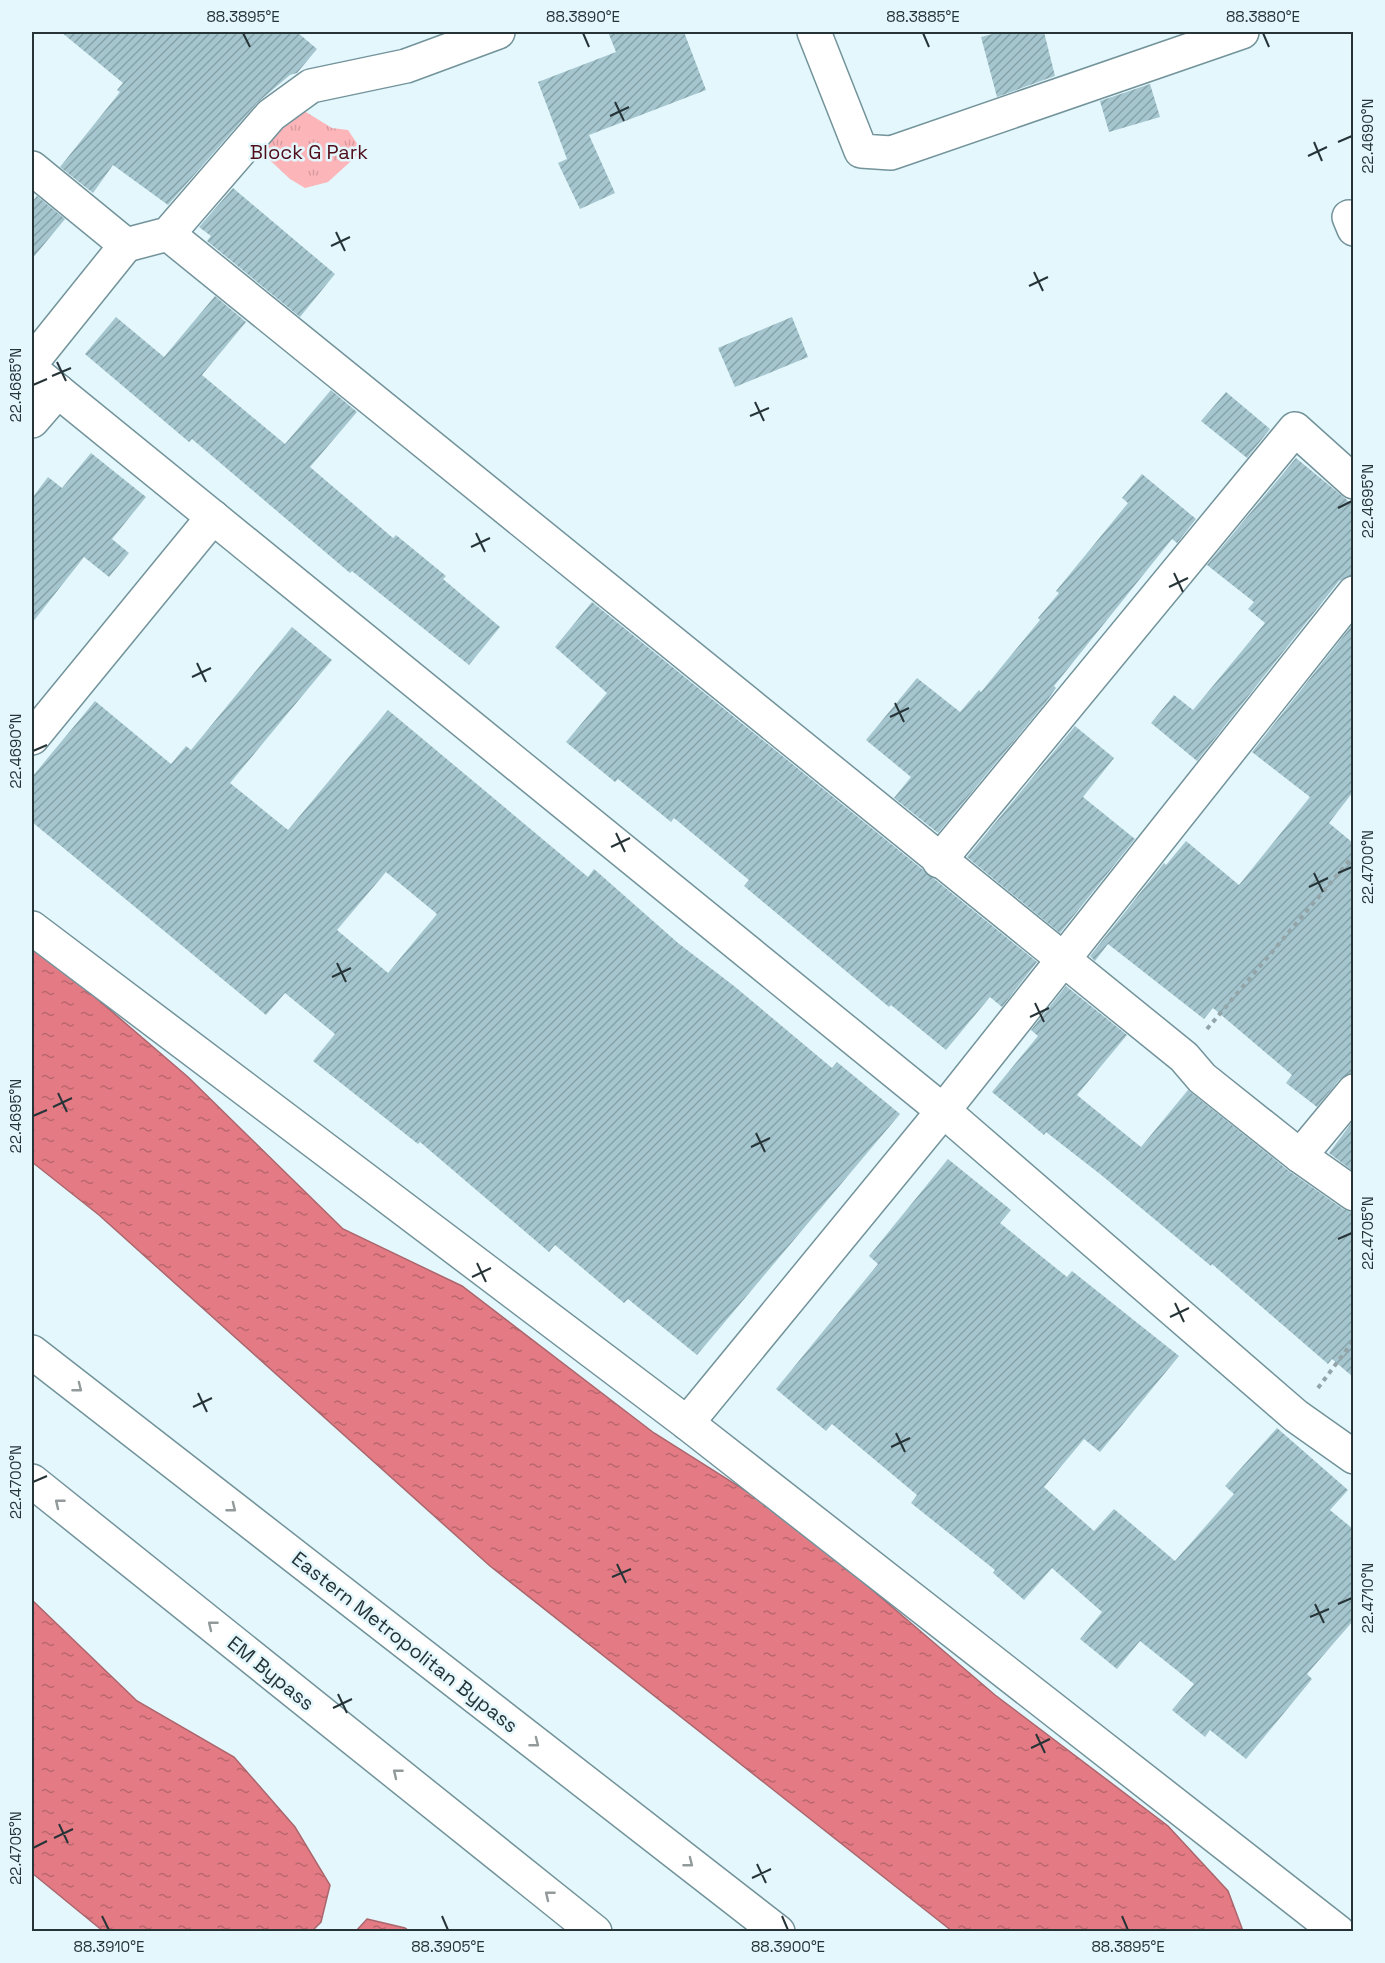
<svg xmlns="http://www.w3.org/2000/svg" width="1385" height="1963" viewBox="0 0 1385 1963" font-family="'Space Grotesk',sans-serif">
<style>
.park{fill:url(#park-tufts)}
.water{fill:url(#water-ripples);stroke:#ab666d;stroke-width:1.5}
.building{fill:url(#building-hatch);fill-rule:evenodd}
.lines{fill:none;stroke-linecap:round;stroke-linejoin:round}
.minor-casing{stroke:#73939b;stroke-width:36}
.major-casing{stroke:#73939b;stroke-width:36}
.path{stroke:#93a5a9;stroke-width:4;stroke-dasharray:4.5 4.5;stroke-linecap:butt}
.minor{stroke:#fff;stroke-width:33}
.major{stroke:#fff;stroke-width:33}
.oneway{stroke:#929a9b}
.ticks{fill:none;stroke:#263437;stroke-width:2}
.labels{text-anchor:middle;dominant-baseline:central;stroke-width:5;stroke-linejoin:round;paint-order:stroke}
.park-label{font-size:20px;fill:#500e1a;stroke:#e3f7fc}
.street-label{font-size:20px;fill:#263437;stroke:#e3f7fc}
.neatline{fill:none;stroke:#263437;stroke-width:2}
.ticks-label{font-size:15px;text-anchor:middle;fill:#263437}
</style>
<defs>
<pattern id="park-tufts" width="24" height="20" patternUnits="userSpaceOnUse" patternTransform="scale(1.5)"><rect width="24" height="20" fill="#fcb5b9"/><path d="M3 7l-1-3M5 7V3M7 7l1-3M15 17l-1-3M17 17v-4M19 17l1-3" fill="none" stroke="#d89ca0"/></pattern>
<pattern id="water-ripples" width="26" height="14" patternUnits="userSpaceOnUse" patternTransform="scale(1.5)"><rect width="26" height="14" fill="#e47b84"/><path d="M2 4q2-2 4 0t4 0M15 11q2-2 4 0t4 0" fill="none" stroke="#b9666d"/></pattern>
<pattern id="building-hatch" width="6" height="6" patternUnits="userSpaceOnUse" patternTransform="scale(1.5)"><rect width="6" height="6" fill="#a5c6cf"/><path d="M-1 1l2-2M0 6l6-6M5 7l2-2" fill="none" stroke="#86a2a9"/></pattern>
</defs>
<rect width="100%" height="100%" fill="#e3f7fc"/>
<polygon class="park" points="296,106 332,128 348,130 362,151 328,182 305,188 290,179 258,149"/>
<g class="water">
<polygon points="32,943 188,1077 343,1229 462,1286 654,1433 787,1517 995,1695 1168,1826 1228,1891 1243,1931 952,1931 490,1566 99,1215 32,1162"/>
<polygon points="32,1600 137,1701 234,1757 295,1827 330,1885 321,1922 312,1931 103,1931 32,1873"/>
<polygon points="367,1919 405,1928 409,1931 356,1931"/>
</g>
<g class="building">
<polygon points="61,32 297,32 317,49 297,73 290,75 257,103 168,205 113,165 93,193 60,167 120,92 117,90 123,83"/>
<polygon points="608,32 684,32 706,90 589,135 615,193 580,209 558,163 567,159 538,82 616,52"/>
<polygon points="1000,32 1044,32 1055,76 997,97 981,37"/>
<polygon points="1150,84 1160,117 1109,132 1100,101"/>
<polygon points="233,188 335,274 300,317 207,241 211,236 199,227"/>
<polygon points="37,196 65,219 32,259 32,202"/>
<polygon points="215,296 246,322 202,375 285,444 331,390 357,412 310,467 393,538 396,535 446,576 443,579 500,627 469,665 352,571 350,573 192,439 189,442 85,354 116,317 164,357"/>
<polygon points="792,317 808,357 735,387 718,348"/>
<polygon points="1226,392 1270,429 1247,458 1201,421"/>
<polygon points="91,453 146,497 112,539 129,553 109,577 84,557 32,623 32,498 48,477 62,488"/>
<polygon points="1296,458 1353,505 1353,575 1339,581 1197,761 1151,723 1174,695 1193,710 1265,623 1248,609 1254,602 1207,565"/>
<polygon points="1142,474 1196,519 1177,543 1172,539 1054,686 1056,688 1046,702 938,833 894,798 911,777 866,740 917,678 960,712 979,690 981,692 1040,620 1038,618 1059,593 1056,591 1128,503 1122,498"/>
<polygon points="592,602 1037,962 1002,1007 990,997 946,1050 891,1005 889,1007 744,886 749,880 674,818 671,822 618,779 615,782 566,742 607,693 555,647"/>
<polygon points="1353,624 1353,792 1329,823 1353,843 1353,1073 1340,1079 1317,1107 1286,1083 1292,1075 1213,1008 1204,1019 1108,944 1095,961 1090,956 1164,863 1166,865 1186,841 1239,885 1310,797 1252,752"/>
<path d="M292,627L332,660L230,783L288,830L388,710L588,877L594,869L678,943L734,986L832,1068L837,1062L900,1114L697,1355L628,1299L624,1303L555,1245L549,1252L420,1142L418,1144L313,1061L335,1034L285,993L266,1015L32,822V777L95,701L171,764L186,746L191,750ZM386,872L437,914L388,973L337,930Z"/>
<polygon points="1075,726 1114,758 1083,797 1135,839 1060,933 967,857"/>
<polygon points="1066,986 1127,1035 1077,1095 1141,1147 1188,1090 1289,1171 1343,1209 1353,1213 1353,1377 1332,1359 1328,1364 1212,1264 1211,1266 1100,1174 1046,1132 1044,1135 992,1092 1038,1036 1031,1030"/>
<polygon points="1353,1121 1353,1171 1329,1153"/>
<polygon points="948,1159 1011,1210 1000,1223 1067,1277 1072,1271 1179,1356 1100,1452 1084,1439 1044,1487 1094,1531 1114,1509 1175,1561 1234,1494 1225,1486 1277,1428 1348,1490 1330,1510 1353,1529 1353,1621 1307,1674 1312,1679 1246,1759 1210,1730 1205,1737 1172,1710 1194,1684 1140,1641 1117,1669 1080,1639 1102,1612 1052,1568 1024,1600 993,1573 995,1570 911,1503 917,1495 832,1424 826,1431 776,1389 878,1264 869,1256"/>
</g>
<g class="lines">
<g class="minor-casing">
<g id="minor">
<polyline points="814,32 861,151 891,153 1242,32"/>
<polyline points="32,168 126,245 168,234 271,115 311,86 406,66 498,32"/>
<polyline points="1349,217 1354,229"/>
<polyline points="168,234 1184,1057 1202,1078 1300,1156 1354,1194"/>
<polyline points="32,362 126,245"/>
<polyline points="32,370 953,1119 1296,1416 1354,1457"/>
<polyline points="32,421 58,391"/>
<polyline points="32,738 213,517"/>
<polyline points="939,861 1295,429 1354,482"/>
<polyline points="32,928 687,1423 1338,1932"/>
<polyline points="1300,1156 1354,1091"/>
<polyline points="687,1423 943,1111 1354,593"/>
</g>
</g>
<g class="major-casing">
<g id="major">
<polyline points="32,1352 778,1932"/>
<polyline points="32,1481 595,1932"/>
</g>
</g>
<g class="path">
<polyline points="1207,1029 1354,855"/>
<polyline points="1318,1388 1354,1340"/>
</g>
<use href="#minor" class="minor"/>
<use href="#major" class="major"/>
</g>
<defs><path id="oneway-chevron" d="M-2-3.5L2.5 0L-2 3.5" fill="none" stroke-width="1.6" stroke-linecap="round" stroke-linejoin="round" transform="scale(1.5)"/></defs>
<g class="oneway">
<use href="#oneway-chevron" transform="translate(78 1388) rotate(38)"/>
<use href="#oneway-chevron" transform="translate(59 1503) rotate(-141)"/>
<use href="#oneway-chevron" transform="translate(232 1508) rotate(38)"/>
<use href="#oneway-chevron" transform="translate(212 1625) rotate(-141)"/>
<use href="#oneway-chevron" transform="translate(535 1743) rotate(38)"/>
<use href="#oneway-chevron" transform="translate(397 1773) rotate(-141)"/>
<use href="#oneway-chevron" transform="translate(689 1863) rotate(38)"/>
<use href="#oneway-chevron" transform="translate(549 1895) rotate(-141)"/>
</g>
<path class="ticks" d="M243,33L250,47M583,33L589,47M923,33L929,47M1263,33L1269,47M615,102L624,121M610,116L629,107M1314,142L1322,161M1338,142L1352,136M1308,156L1327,147M336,232L345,251M331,246L350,237M1034,272L1043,291M1029,286L1048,277M57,362L66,381M52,376L71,368M33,385L47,379M755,402L764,421M750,416L769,408M1338,508L1352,501M476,533L485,552M471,547L490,538M1174,573L1183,592M1169,587L1188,578M197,663L206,682M192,677L211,668M895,703L904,722M890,717L909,708M33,751L47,745M616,833L625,852M611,847L630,838M1314,873L1323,892M1338,873L1352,867M1309,887L1328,878M337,963L346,982M332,977L351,968M1035,1003L1044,1022M1030,1017L1049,1008M58,1093L67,1112M53,1107L72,1098M33,1116L47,1110M756,1133L765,1152M751,1147L770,1138M1338,1239L1352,1233M477,1263L486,1282M472,1277L491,1268M1175,1303L1184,1322M1170,1317L1189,1308M198,1393L207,1412M193,1407L212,1398M896,1433L905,1452M891,1447L910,1438M33,1482L47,1476M617,1564L626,1583M612,1577L631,1569M1315,1604L1324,1623M1338,1604L1352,1598M1310,1617L1329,1609M338,1694L347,1713M333,1708L352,1699M1036,1734L1045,1753M1031,1748L1050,1739M59,1824L68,1843M54,1838L73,1829M33,1848L47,1841M757,1864L766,1883M752,1878L771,1869M102,1916L109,1930M442,1916L448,1930M782,1916L788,1930M1122,1916L1128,1930"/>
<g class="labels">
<g class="park-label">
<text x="309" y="152">Block G Park</text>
</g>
<g class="street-label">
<text transform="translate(405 1642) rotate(38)">Eastern Metropolitan Bypass</text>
<text transform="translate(271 1673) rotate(39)">EM Bypass</text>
</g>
</g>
<rect width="1385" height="1963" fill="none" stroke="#e3f7fc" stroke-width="66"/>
<rect x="33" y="33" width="1319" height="1897" class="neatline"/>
<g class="ticks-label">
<text x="243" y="22">88.3895°E</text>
<text x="583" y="22">88.3890°E</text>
<text x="923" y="22">88.3885°E</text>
<text x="1263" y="22">88.3880°E</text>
<text transform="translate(1368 136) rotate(-90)" y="5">22.4690°N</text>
<text transform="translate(16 385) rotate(-90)" y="5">22.4685°N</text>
<text transform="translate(1368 501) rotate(-90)" y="5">22.4695°N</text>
<text transform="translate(16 751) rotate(-90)" y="5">22.4690°N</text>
<text transform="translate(1368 867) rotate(-90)" y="5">22.4700°N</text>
<text transform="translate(16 1116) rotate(-90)" y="5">22.4695°N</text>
<text transform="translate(1368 1233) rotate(-90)" y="5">22.4705°N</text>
<text transform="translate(16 1482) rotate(-90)" y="5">22.4700°N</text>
<text transform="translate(1368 1598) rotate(-90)" y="5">22.4710°N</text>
<text transform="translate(16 1848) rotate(-90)" y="5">22.4705°N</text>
<text x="109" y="1952">88.3910°E</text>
<text x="448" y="1952">88.3905°E</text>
<text x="788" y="1952">88.3900°E</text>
<text x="1128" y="1952">88.3895°E</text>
</g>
</svg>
